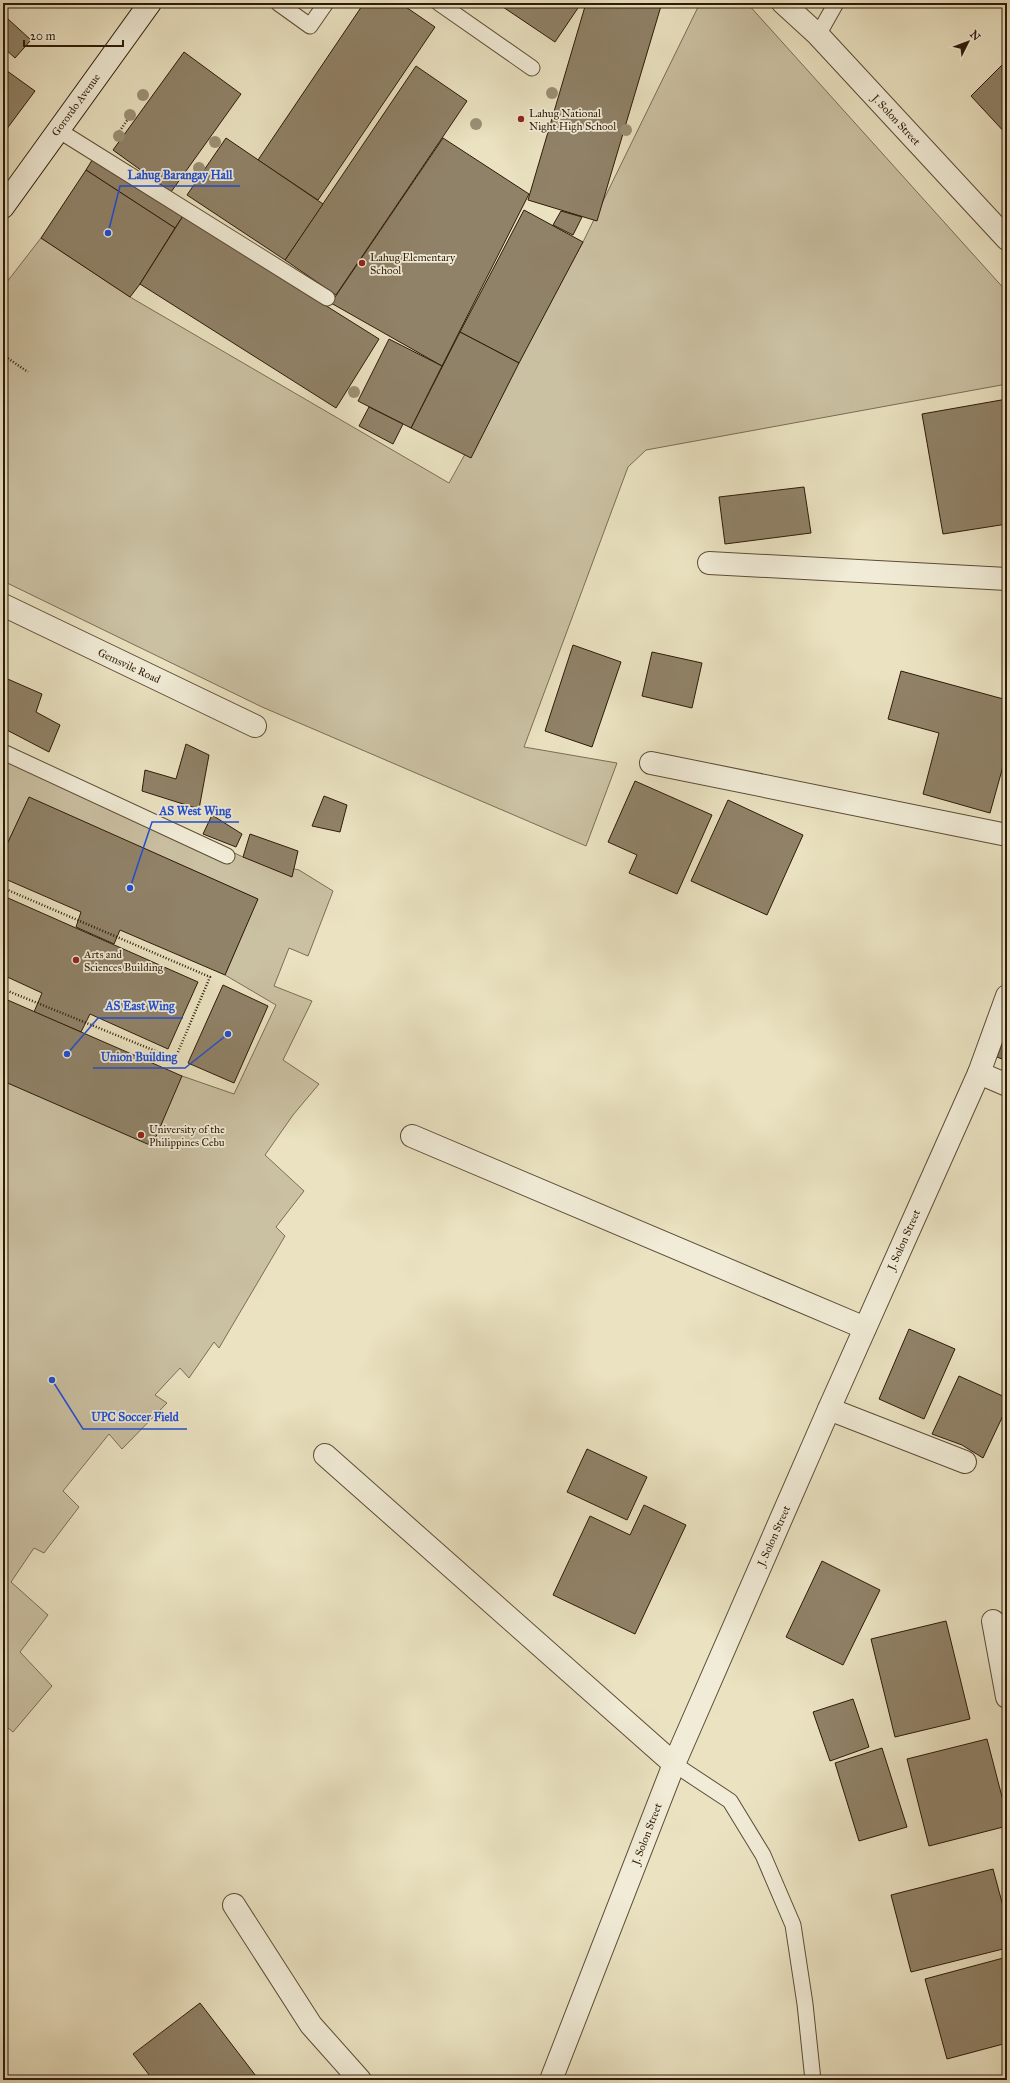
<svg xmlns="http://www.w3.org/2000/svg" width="1010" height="2083" viewBox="0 0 1010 2083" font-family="'IM FELL Great Primer',serif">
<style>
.green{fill:#cac0a2;stroke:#7c6d55}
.building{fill:#908268;stroke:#2e1a08}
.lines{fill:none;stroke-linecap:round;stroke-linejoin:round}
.service-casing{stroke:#5d4c36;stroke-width:17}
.minor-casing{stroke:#5d4c36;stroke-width:24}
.secondary-casing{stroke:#2e1a08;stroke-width:24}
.path{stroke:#2e1a08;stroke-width:2.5;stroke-dasharray:1 2;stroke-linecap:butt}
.service{stroke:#f1ecd7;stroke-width:15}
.minor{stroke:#f1ecd7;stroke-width:22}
.secondary{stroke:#f1ecd7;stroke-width:22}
.tree{fill:#9c9075}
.poi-dot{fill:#8f2418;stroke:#f1ecd7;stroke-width:1.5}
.labels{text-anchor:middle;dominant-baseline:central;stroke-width:3.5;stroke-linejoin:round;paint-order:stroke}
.street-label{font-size:11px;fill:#2e1a08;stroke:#f1ecd7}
.poi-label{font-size:11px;fill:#2e1a08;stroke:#f1ecd7;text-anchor:start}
.leader{fill:none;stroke:#1d4ed8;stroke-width:1.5}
.callout-dot{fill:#1d4ed8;stroke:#f1ecd7;stroke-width:1.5}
.callout-label{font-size:12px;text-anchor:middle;font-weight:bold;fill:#1d4ed8;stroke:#f1ecd7;stroke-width:3.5;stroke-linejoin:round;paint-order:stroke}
</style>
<rect width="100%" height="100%" fill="#eae2c1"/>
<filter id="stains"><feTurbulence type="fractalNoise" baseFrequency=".005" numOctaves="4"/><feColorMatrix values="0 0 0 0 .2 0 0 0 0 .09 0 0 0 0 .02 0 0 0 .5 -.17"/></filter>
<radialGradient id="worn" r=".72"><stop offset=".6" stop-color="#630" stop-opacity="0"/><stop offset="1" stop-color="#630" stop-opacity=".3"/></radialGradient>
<g class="green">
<polygon points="700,3 747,3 1007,292 1007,384 646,450 628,467 524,747 617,763 586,846 262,707 3,581 3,287 41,238 130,297 449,483 583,242"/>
<polygon points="3,746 243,857 299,870 333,891 308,956 289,948 274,986 312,1001 283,1060 319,1084 293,1115 265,1155 304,1191 276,1227 285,1236 219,1348 214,1342 189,1378 180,1368 155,1395 167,1403 122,1449 109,1434 63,1491 79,1507 44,1553 34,1548 11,1582 48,1615 20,1652 52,1686 13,1732 3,1724 3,1081 182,1076 234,1094 276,1005 225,975 257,899 29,798 3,853"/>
</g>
<g class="building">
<polygon points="364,3 400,3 435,27 318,200 258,160"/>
<polygon points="497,3 577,3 580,5 555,42"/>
<polygon points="586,3 649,3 661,6 597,221 528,200"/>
<polygon points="8,19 31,40 15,58 3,47 3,25"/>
<polygon points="184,52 241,94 171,192 113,150"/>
<polygon points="1007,60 1007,135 971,96"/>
<polygon points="416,66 467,101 336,295 285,260"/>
<polygon points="3,68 35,91 3,134"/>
<polygon points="226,138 323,204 285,260 187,195"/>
<polygon points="443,138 529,194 442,366 331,303"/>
<polygon points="94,157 183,216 175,228 86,170"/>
<polygon points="86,170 175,228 140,284 130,297 41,238"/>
<polygon points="524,210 583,242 519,363 460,332"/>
<polygon points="561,211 582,217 573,235 553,225"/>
<polygon points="183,216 379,339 336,408 140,284"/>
<polygon points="460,332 519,363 471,458 411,428"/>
<polygon points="389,339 442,366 411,428 358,401"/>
<polygon points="1007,399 1007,524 943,534 922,414"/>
<polygon points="369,407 403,424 393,444 359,426"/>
<polygon points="804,487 811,533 725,544 719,497"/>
<polygon points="573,645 621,662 592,747 545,731"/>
<polygon points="652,652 702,663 692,708 642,696"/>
<polygon points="901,671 1007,700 1007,752 990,813 923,794 939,733 888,719"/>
<polygon points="3,677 42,694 36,712 60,725 49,752 3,728"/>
<polygon points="186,744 209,755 199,809 142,791 145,770 176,779"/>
<polygon points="635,781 712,815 677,894 629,873 637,855 608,842"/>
<polygon points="324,796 347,805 340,832 312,826"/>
<polygon points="29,797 258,899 225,975 120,930 114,944 76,927 81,912 3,878 3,853"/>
<polygon points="728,800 803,835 767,915 691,881"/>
<polygon points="212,815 242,834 236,847 203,834"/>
<polygon points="250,834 298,851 292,877 243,857"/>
<polygon points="8,898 198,982 168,1049 90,1014 81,1032 34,1012 42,993 3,975 3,909"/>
<polygon points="223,985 268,1006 234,1083 188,1063"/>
<polygon points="3,998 182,1076 152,1146 3,1081"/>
<polygon points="1007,1031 1007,1061 997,1057"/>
<polygon points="909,1329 955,1349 924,1419 879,1399"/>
<polygon points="959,1376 1007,1398 1007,1407 983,1458 962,1445 932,1434"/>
<polygon points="587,1449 647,1477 627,1520 567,1492"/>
<polygon points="644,1505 686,1525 635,1634 553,1595 590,1516 630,1535"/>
<polygon points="822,1561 880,1590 843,1665 786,1637"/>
<polygon points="946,1621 970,1719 895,1737 871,1639"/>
<polygon points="853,1699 869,1747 830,1761 813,1712"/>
<polygon points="987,1739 1007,1816 1007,1826 929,1846 907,1759"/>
<polygon points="882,1748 907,1827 859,1841 835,1763"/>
<polygon points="993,1869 1007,1921 1007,1948 911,1972 891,1895"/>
<polygon points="1007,1957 1007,2043 947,2059 925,1979"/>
<polygon points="200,2003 259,2080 153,2080 133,2054"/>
</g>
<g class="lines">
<g class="service-casing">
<g id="service">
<polyline points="278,3 310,26 326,3"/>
<polyline points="439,3 532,68"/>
<polyline points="818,35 836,3"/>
<polyline points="58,130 327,298"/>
<polyline points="3,752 227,856"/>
<polyline points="674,1764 730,1801 763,1855 793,1925 805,2004 813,2080"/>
</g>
</g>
<g class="minor-casing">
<g id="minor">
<polyline points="783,3 818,35 1007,239"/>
<polyline points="709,563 1007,579"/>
<polyline points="3,605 255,726"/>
<polyline points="651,763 1007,835"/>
<polyline points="979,1073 1007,1085"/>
<polyline points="412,1136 865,1328"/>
<polyline points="829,1409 965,1462"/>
<polyline points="325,1455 674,1764"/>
<polyline points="993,1621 1007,1697"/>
<polyline points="234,1905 311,2025 360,2080"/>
<polyline points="551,2080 674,1764 829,1409 979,1073 1007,996"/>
</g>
</g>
<g class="secondary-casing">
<polyline id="secondary" points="3,207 150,3"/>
</g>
<g class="path">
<polyline points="116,136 131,115"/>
<polyline points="3,355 28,372"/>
<polyline points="3,888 210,977 175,1059 3,989"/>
</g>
<use href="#service" class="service"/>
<use href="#minor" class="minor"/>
<use href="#secondary" class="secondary"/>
</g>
<g class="tree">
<circle cx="552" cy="93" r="6"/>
<circle cx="143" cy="95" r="6"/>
<circle cx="130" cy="115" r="6"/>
<circle cx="476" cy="124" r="6"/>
<circle cx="626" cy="130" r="6"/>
<circle cx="119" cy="136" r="6"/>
<circle cx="215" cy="142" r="6"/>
<circle cx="199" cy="168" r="6"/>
<circle cx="354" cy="392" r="6"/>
</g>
<g class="poi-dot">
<circle cx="521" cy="119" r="4"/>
<circle cx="362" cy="263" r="4"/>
<circle cx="76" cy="960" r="4"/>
<circle cx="141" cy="1135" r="4"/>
</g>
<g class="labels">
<g class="street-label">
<text transform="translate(76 105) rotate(-54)">Gorordo Avenue</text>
<text transform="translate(896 120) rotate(47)">J. Solon Street</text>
<text transform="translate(129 666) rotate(25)">Gemsvile Road</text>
<text transform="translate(904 1240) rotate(-66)">J. Solon Street</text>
<text transform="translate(774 1536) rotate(-66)">J. Solon Street</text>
<text transform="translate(647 1834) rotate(-69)">J. Solon Street</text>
</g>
<g class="poi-label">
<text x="529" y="113">Lahug National<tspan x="529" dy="13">Night High School</tspan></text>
<text x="370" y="257">Lahug Elementary<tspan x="370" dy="13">School</tspan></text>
<text x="84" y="954">Arts and<tspan x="84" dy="13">Sciences Building</tspan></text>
<text x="149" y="1129">University of the<tspan x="149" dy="13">Philippines Cebu</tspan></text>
</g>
</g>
<path class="leader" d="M108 233L120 186H240M130 888L152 822H239M67 1054L98 1018H183M228 1034L185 1068H93M52 1380L83 1429H187"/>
<g class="callout-dot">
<circle cx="108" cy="233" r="4"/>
<circle cx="130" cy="888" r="4"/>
<circle cx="67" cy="1054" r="4"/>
<circle cx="228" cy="1034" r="4"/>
<circle cx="52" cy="1380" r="4"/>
</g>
<g class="callout-label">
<text x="180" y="179">Lahug Barangay Hall</text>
<text x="195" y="815">AS West Wing</text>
<text x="140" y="1010">AS East Wing</text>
<text x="139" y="1061">Union Building</text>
<text x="135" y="1421">UPC Soccer Field</text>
</g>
<rect width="1010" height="2083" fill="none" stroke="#eae2c1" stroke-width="16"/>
<rect x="4" y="4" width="1002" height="2075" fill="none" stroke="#2e1a08" stroke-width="2"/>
<rect x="8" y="8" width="994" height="2067" fill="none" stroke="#2e1a08"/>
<g transform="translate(968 42) rotate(48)" stroke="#f1ecd7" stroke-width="3" paint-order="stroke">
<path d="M0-3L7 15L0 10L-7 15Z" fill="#2e1a08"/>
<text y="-6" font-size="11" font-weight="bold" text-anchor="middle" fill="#2e1a08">N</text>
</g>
<path d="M24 40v6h99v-6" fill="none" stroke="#2e1a08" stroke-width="2"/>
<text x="30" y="40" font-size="12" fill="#2e1a08" stroke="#f1ecd7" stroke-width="3" paint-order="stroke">20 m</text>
<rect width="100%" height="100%" filter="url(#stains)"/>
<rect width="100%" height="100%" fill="url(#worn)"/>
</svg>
